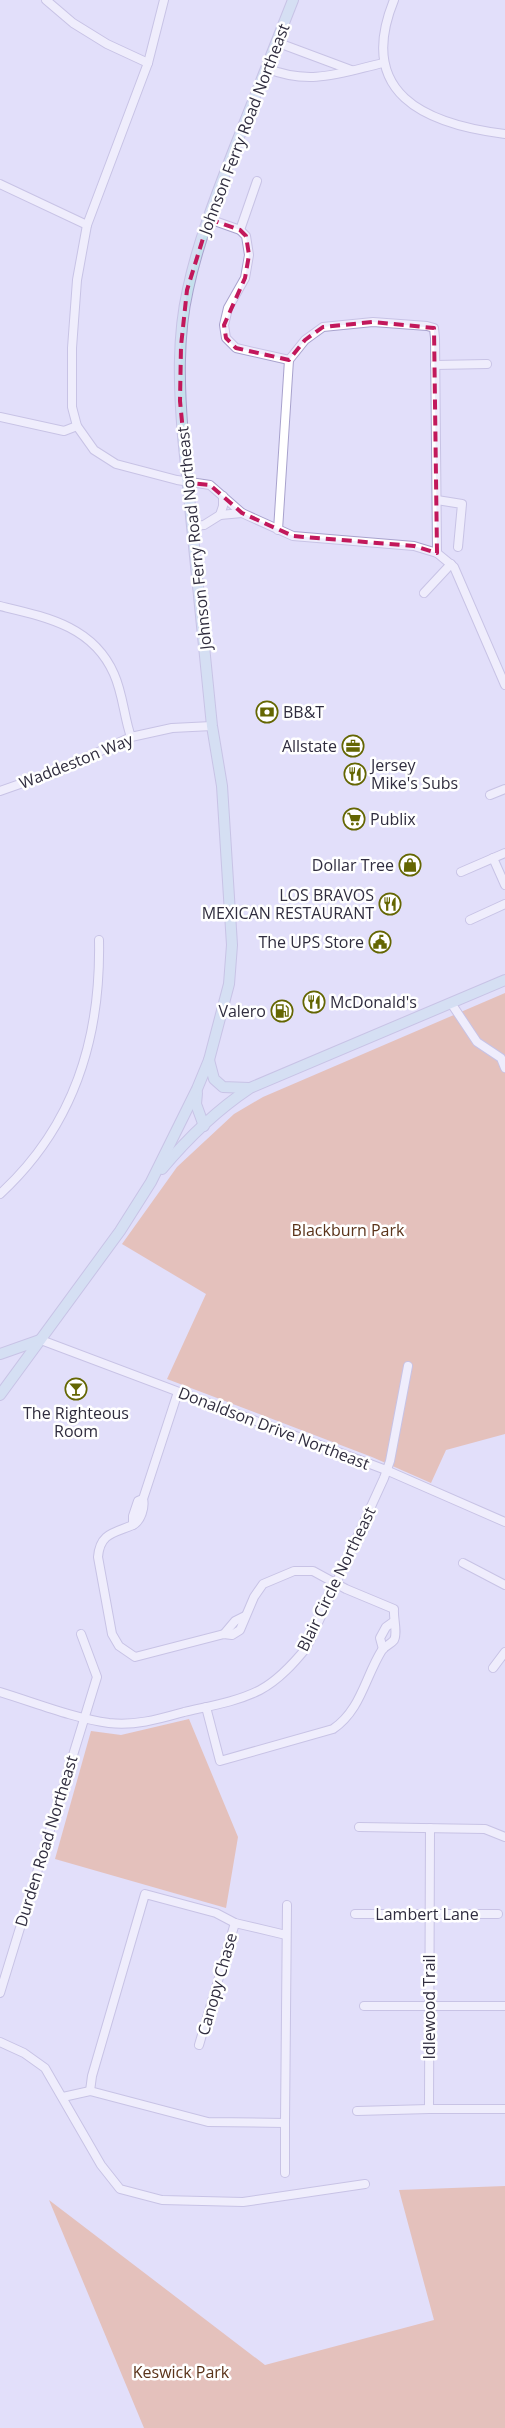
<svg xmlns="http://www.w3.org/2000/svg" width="505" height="2428" viewBox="0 0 505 2428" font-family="'Open Sans',sans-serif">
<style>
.green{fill:#e79d71}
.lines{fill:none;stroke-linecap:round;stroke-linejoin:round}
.minor-casing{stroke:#a8a2cd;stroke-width:10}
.secondary-casing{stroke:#a8a2cd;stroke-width:12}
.minor{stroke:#fff;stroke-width:8}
.secondary{stroke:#c5e0ec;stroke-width:10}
.marked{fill:none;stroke:#c2185b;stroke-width:4;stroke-dasharray:10 6;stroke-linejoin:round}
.labels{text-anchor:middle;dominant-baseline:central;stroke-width:5;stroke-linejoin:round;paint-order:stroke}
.street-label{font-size:16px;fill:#302d3f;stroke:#fff}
.poi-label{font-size:16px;fill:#302d3f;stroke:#fff;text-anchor:end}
.park-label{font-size:16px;fill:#5a331a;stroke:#fff}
</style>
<rect width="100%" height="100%" fill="#e2dffa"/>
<g class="green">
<polygon points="505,993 505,1434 446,1450 431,1483 372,1457 167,1379 206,1294 122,1244 177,1167 234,1114 263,1097"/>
<polygon points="189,1719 238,1837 226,1908 55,1859 91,1731 121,1735"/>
<polygon points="505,2186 505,2428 144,2428 49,2200 265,2365 434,2320 399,2190"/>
</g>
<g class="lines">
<g class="minor-casing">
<g id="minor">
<polyline points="46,0 73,23 107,44 148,63"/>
<polyline points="164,0 148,63 87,225 77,280 72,348 72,407 77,426 94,450 116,464 177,480 210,485 242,513 293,536 414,546 437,553 454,567 505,685"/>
<path d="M394,0C356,93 424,124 505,134"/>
<polyline points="276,42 351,70"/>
<path d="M266,68C310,86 340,73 383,63"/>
<polyline points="0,184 87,225"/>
<polyline points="209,219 240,230 246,236 249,255 245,278 228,308 224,325 226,338 236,348 289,360"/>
<polyline points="240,230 257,181"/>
<polyline points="435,365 487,364"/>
<polyline points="0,417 64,431 77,426"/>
<polyline points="437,500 462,504 458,547"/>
<polyline points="220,515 242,513"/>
<polyline points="192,526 204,525 220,515 223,506 223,496"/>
<polyline points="278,530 289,360 305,340 323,327 373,322 427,326 434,328 435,338 437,553"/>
<polyline points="424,593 451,564"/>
<path d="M0,606C46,617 93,626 114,674C123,694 124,717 131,737"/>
<polyline points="0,791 57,771 131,737 172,728 212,726"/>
<polyline points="490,795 505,789"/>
<polyline points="493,858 505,885"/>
<polyline points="461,872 505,853"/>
<polyline points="470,920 505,904"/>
<polyline points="451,1003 477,1042 501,1058 505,1068"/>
<path d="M0,1194C74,1126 101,1039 99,940"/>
<polyline points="41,1340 386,1470 505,1522"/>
<polyline points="143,1499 178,1392"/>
<path d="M143,1499C145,1507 141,1521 133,1525V1516L138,1501Z"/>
<path d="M133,1525C114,1533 100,1533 98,1557L112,1634L119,1646L135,1657L224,1634L232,1635L240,1630L254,1597L263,1584L294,1571H313L346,1589L394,1609C393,1618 398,1633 394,1640C391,1644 385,1646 382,1650C365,1677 361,1710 333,1729L220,1761L206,1707"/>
<polyline points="463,1563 505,1585"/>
<polyline points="224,1634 235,1621 245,1616"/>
<polyline points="383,1649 380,1638 386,1627 393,1622"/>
<polyline points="493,1668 505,1652"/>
<path d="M0,1692C36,1703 73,1718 109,1723C136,1726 159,1719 184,1712C210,1706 236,1702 260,1690C279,1680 294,1663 307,1647L384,1478L390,1461L408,1366"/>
<polyline points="359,1827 485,1829 505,1837"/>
<polyline points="430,1828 429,2109 505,2109"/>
<polyline points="355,1914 498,1914"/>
<polyline points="0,1993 97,1677 81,1634"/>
<polyline points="364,2006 505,2006"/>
<polyline points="0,2042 24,2053 45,2068 101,2165 120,2189 162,2200 243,2202 365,2184"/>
<polyline points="199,2045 235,1923"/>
<polyline points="90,2091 92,2076 145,1894 216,1913 235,1923 286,1935"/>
<polyline points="63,2097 90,2091 208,2122 285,2123 287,1905"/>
<polyline points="357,2111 429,2109"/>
<polyline points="285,2123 285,2173"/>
</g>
</g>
<g class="secondary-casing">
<g id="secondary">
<polyline points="209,1060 214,1079 223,1087 249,1088"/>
<polyline points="197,1093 196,1104 204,1126"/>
<path d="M162,1169C187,1139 217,1110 250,1088L505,980"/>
<polyline points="0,1354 40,1340"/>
<path d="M0,1395L120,1231L151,1182L197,1089L209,1060L229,984L232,945L222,786L212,726L183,436C179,388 177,337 188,289C198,242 216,196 233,152C253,101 273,51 293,0"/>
</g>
</g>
<use href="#minor" class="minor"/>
<use href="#secondary" class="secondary"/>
</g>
<path d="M0 0H505V2428H0ZM209,219L240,230L246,236L249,255L245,278L224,325L226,338L236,348L289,360L305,340L323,327L373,322L434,328L437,553L414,546L293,536L242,513L210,485L188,483L180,401L181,346L187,290Z" fill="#e2dffa" fill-opacity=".55" fill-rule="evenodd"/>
<path class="marked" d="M209,219L240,230L246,236L249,255L245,278L224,325L226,338L236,348L289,360L305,340L323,327L373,322L434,328L437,553L414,546L293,536L242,513L210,485L188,483L180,401L181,346L187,290Z"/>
<defs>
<g id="bank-ring" transform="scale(1.125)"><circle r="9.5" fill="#fff" stroke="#646602" stroke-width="1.5"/><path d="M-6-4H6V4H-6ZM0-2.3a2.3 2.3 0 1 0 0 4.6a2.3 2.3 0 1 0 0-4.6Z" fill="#646602"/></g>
<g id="office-ring" transform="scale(1.125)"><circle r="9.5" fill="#fff" stroke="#646602" stroke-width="1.5"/><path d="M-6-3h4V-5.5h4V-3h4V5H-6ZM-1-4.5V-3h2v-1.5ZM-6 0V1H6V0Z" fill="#646602"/></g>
<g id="restaurant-ring" transform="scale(1.125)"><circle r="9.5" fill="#fff" stroke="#646602" stroke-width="1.5"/><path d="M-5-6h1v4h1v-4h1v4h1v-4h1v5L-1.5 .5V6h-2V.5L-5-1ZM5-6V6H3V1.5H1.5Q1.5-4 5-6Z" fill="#646602"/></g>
<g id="supermarket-ring" transform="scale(1.125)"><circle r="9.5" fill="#fff" stroke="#646602" stroke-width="1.5"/><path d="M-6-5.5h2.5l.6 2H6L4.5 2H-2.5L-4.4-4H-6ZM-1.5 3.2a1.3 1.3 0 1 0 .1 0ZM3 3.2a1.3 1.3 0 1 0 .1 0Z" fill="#646602"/></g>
<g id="shop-ring" transform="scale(1.125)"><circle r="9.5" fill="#fff" stroke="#646602" stroke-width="1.5"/><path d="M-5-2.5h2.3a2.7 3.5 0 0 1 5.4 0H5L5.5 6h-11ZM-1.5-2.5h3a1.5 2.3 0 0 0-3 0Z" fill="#646602"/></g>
<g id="civic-ring" transform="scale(1.125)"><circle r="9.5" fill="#fff" stroke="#646602" stroke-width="1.5"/><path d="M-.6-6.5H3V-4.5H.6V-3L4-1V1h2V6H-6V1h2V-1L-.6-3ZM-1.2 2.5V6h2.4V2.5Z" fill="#646602"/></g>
<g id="fuel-ring" transform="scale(1.125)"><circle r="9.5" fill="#fff" stroke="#646602" stroke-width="1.5"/><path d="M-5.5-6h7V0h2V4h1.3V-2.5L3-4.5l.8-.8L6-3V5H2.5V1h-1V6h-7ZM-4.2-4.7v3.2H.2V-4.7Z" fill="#646602"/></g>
<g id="bar-ring" transform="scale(1.125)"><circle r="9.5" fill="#fff" stroke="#646602" stroke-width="1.5"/><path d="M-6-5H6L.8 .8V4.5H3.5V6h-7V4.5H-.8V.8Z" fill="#646602"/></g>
</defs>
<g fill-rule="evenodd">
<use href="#bank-ring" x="267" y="712"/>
<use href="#office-ring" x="353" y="746"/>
<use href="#restaurant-ring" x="355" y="774"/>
<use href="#supermarket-ring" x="354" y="819"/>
<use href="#shop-ring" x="410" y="865"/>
<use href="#restaurant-ring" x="390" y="904"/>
<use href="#civic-ring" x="380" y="942"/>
<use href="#restaurant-ring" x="314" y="1002"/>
<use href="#fuel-ring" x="282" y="1011"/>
<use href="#bar-ring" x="76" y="1389"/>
</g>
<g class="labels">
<g class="street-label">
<text transform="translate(244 129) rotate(-69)">Johnson Ferry Road Northeast</text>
<text transform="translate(194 538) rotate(-96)">Johnson Ferry Road Northeast</text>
<text transform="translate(76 761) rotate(-22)">Waddeston Way</text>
<text transform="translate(274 1428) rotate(21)">Donaldson Drive Northeast</text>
<text transform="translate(336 1579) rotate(-64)">Blair Circle Northeast</text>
<text transform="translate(46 1841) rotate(-73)">Durden Road Northeast</text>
<text x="427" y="1914">Lambert Lane</text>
<text transform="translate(217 1984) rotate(-74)">Canopy Chase</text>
<text transform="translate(429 2007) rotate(-90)">Idlewood Trail</text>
</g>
<g class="poi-label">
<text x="283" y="712" text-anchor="start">BB&amp;T</text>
<text x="337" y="746">Allstate</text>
<text x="371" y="765" text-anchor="start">Jersey<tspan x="371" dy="18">Mike's Subs</tspan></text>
<text x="370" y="819" text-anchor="start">Publix</text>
<text x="394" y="865">Dollar Tree</text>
<text x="374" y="895">LOS BRAVOS<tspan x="374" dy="18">MEXICAN RESTAURANT</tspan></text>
<text x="364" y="942">The UPS Store</text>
<text x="330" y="1002" text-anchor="start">McDonald's</text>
<text x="266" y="1011">Valero</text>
<text x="76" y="1413" text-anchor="middle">The Righteous<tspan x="76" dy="18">Room</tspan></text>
</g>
<g class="park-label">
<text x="348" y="1230">Blackburn Park</text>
<text x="181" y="2372">Keswick Park</text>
</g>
</g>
</svg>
